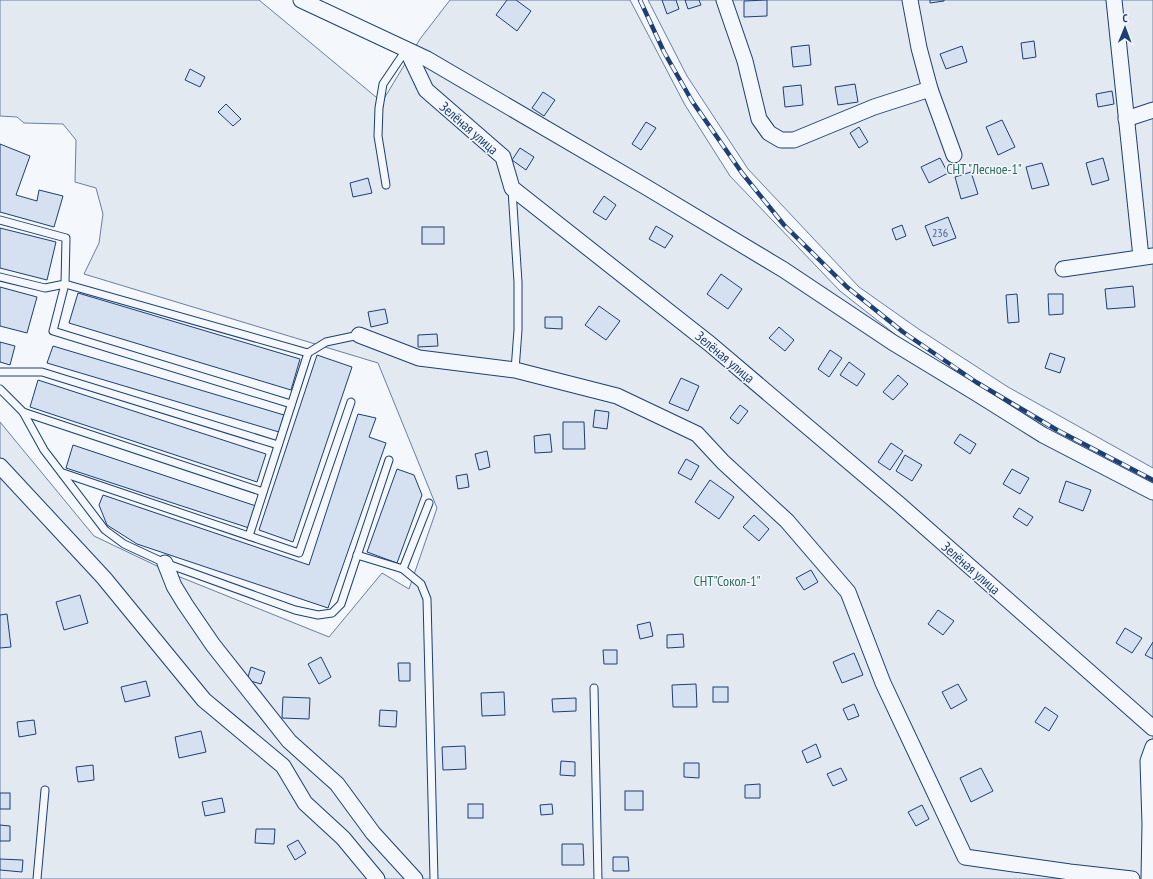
<svg xmlns="http://www.w3.org/2000/svg" width="1153" height="879" viewBox="0 0 1153 879" font-family="'PT Sans Narrow',sans-serif">
<style>
.green{fill:#e3e9f0;stroke:#687fa3}
.building{fill:#d5e0f0;stroke:#1d3f73}
.lines{fill:none;stroke-linecap:round;stroke-linejoin:round}
.lane-casing{stroke:#1d3f73;stroke-width:9}
.street-casing{stroke:#1d3f73;stroke-width:17}
.lane{stroke:#f4f7fb;stroke-width:7}
.street{stroke:#f4f7fb;stroke-width:15}
.rail-casing{stroke:#1d3f73;stroke-width:4.5}
.rail{stroke:#f4f7fb;stroke-width:3;stroke-dasharray:9;stroke-linecap:butt}
.labels{text-anchor:middle;dominant-baseline:central;stroke-width:3;stroke-linejoin:round;paint-order:stroke}
.number-label{font-size:12px;fill:#4b6792}
.street-label{font-size:14px;fill:#1d3f73;stroke:#f4f7fb}
.park-label{font-size:14px;fill:#2c6c60;stroke:#f4f7fb}
</style>
<rect width="100%" height="100%" fill="#f4f7fb"/>
<g class="green">
<polygon points="0,0 259,0 382,102 420,39 450,0 630,0 685,105 730,176 840,291 915,350 1052,435 1153,487 1153,879 0,879 0,422 94,536 180,577 329,637 382,573 409,589 437,508 378,363 84,274 99,243 103,214 96,188 75,182 76,140 63,124 24,123 17,117 0,116"/>
<polygon points="648,0 1153,0 1153,468 1008,387 920,330 859,287 748,169 687,76"/>
</g>
<g class="building">
<polygon points="507,0 516,0 531,11 517,31 496,15"/>
<polygon points="662,0 676,0 679,9 667,14"/>
<polygon points="685,0 699,0 701,5 688,9"/>
<polygon points="767,0 767,16 744,17 744,1"/>
<polygon points="930,0 944,0 944,1 930,3"/>
<polygon points="1034,41 1036,57 1023,59 1021,43"/>
<polygon points="809,45 811,65 793,67 791,47"/>
<polygon points="962,46 967,62 946,69 940,54"/>
<polygon points="190,69 205,77 200,87 185,80"/>
<polygon points="855,84 858,102 838,105 835,87"/>
<polygon points="801,85 803,105 785,107 783,87"/>
<polygon points="1112,91 1114,104 1098,107 1096,94"/>
<polygon points="543,92 555,100 544,116 532,108"/>
<polygon points="226,104 241,119 233,126 218,112"/>
<polygon points="1002,120 1015,147 998,155 986,127"/>
<polygon points="646,122 656,128 641,150 632,144"/>
<polygon points="859,127 868,142 859,148 850,133"/>
<polygon points="0,144 30,156 16,195 37,201 39,190 63,196 54,227 0,212"/>
<polygon points="520,148 534,157 526,170 512,160"/>
<polygon points="940,158 948,173 929,183 921,167"/>
<polygon points="1103,158 1109,180 1092,185 1086,163"/>
<polygon points="1042,163 1049,185 1032,189 1026,167"/>
<polygon points="971,172 978,194 961,199 955,177"/>
<polygon points="368,178 372,193 353,197 350,183"/>
<polygon points="604,196 616,205 606,220 593,212"/>
<polygon points="948,217 956,238 933,246 925,226"/>
<polygon points="902,225 906,236 896,240 892,229"/>
<polygon points="656,226 673,236 665,248 649,239"/>
<rect x="422" y="227" width="22" height="17"/>
<polygon points="0,228 56,242 47,280 0,268"/>
<polygon points="721,274 742,289 728,309 707,294"/>
<polygon points="1133,286 1135,307 1107,309 1105,289"/>
<polygon points="0,287 37,297 27,333 0,326"/>
<polygon points="78,293 300,359 291,390 69,323"/>
<polygon points="1017,294 1019,322 1008,323 1006,295"/>
<polygon points="1048,294 1063,294 1063,314 1049,315"/>
<polygon points="599,306 620,321 606,340 585,325"/>
<polygon points="385,309 388,323 371,327 368,312"/>
<polygon points="545,317 562,317 562,329 545,328"/>
<polygon points="779,327 794,340 785,351 769,338"/>
<polygon points="437,334 438,346 418,347 418,335"/>
<polygon points="0,342 15,346 10,365 0,362"/>
<polygon points="53,346 284,415 279,432 47,363"/>
<polygon points="830,350 842,358 829,377 818,369"/>
<polygon points="1050,353 1065,358 1060,373 1045,368"/>
<polygon points="317,355 352,367 293,542 259,530"/>
<polygon points="849,362 865,374 857,386 840,375"/>
<polygon points="898,375 908,384 893,400 883,392"/>
<polygon points="681,378 699,386 688,411 669,403"/>
<polygon points="38,380 266,454 257,482 30,407"/>
<polygon points="740,405 748,411 738,424 730,418"/>
<polygon points="595,410 609,412 607,429 593,427"/>
<polygon points="358,414 376,418 369,437 386,443 328,608 137,544 107,525 99,505 103,495 309,565"/>
<polygon points="563,422 584,422 585,449 563,449"/>
<polygon points="550,434 552,452 535,453 534,436"/>
<polygon points="960,434 976,444 970,454 954,443"/>
<polygon points="891,443 903,451 890,470 878,462"/>
<polygon points="73,445 256,506 249,528 66,468"/>
<polygon points="487,451 490,467 479,470 475,454"/>
<polygon points="905,455 922,465 912,481 896,471"/>
<polygon points="686,459 699,466 691,480 678,473"/>
<polygon points="397,469 414,475 422,495 397,563 367,552"/>
<polygon points="1012,469 1029,478 1020,494 1003,484"/>
<polygon points="467,474 469,487 458,489 456,476"/>
<polygon points="710,480 734,497 719,519 695,502"/>
<polygon points="1066,481 1091,490 1083,511 1059,502"/>
<polygon points="1019,508 1033,517 1027,526 1013,517"/>
<polygon points="754,515 769,529 759,541 743,527"/>
<polygon points="811,570 818,582 804,590 796,578"/>
<polygon points="80,595 88,623 64,630 56,602"/>
<polygon points="938,610 954,621 943,635 928,624"/>
<polygon points="7,614 11,647 0,648 0,615"/>
<polygon points="650,622 653,636 640,639 637,625"/>
<polygon points="1125,628 1142,638 1132,653 1116,643"/>
<polygon points="683,634 684,647 667,648 667,635"/>
<polygon points="1153,642 1153,659 1145,655"/>
<polygon points="603,650 617,650 617,664 604,664"/>
<polygon points="854,653 863,675 842,683 833,662"/>
<polygon points="321,657 331,677 319,684 308,664"/>
<polygon points="398,663 410,663 410,681 399,681"/>
<polygon points="251,667 265,672 261,684 247,680"/>
<polygon points="146,681 150,696 125,702 121,687"/>
<polygon points="696,684 697,707 673,707 672,685"/>
<polygon points="958,684 967,700 951,709 942,692"/>
<rect x="713" y="687" width="15" height="15"/>
<polygon points="504,692 505,715 482,716 481,693"/>
<polygon points="283,697 310,698 309,719 282,718"/>
<polygon points="576,698 576,711 553,712 552,699"/>
<polygon points="854,704 859,716 848,720 843,709"/>
<polygon points="1045,707 1058,716 1049,731 1035,722"/>
<polygon points="380,710 397,711 396,727 379,726"/>
<polygon points="34,720 36,734 19,737 17,722"/>
<polygon points="201,731 206,752 179,758 175,737"/>
<polygon points="816,744 821,757 807,763 802,751"/>
<polygon points="465,746 466,769 443,770 442,747"/>
<polygon points="561,761 575,762 575,776 560,775"/>
<polygon points="684,763 699,763 699,778 684,777"/>
<polygon points="93,765 94,780 78,782 76,767"/>
<polygon points="841,768 847,780 833,786 827,774"/>
<polygon points="981,768 993,791 971,802 960,778"/>
<polygon points="760,784 760,798 745,798 745,785"/>
<rect x="625" y="791" width="18" height="19"/>
<rect x="0" y="793" width="10" height="16"/>
<polygon points="222,798 225,812 205,816 202,802"/>
<rect x="468" y="804" width="15" height="14"/>
<polygon points="552,804 553,814 541,815 540,805"/>
<polygon points="922,805 929,819 916,826 908,812"/>
<polygon points="0,825 10,826 10,841 0,841"/>
<polygon points="256,829 275,829 274,844 255,843"/>
<polygon points="298,840 306,853 295,860 287,846"/>
<polygon points="562,844 583,844 584,865 562,865"/>
<polygon points="613,857 628,857 629,871 613,871"/>
<polygon points="0,859 23,860 22,872 0,870"/>
</g>
<g class="lines">
<g class="lane-casing">
<g id="lane">
<polyline points="386,185 378,136 379,108 383,84 406,50"/>
<polyline points="512,190 518,282 518,330 515,370"/>
<polyline points="0,220 66,238 65,284 53,331 291,404"/>
<polyline points="0,277 45,288 65,284 308,353 249,536"/>
<polyline points="308,353 326,342 359,335"/>
<polyline points="0,372 42,372 278,445"/>
<polyline points="0,389 23,412 44,450 105,530 124,544 165,563 295,610 318,615 332,613 341,604 389,460"/>
<polyline points="23,412 263,492"/>
<polyline points="63,473 299,553 351,402"/>
<polyline points="357,555 403,569 429,503"/>
<polyline points="403,569 421,584 427,599 434,879"/>
<polyline points="594,688 598,879"/>
<polyline points="37,879 45,790"/>
</g>
</g>
<g class="street-casing">
<g id="street">
<polyline points="301,0 427,59 646,187 784,270 892,342 976,393 1043,435 1153,492"/>
<polyline points="724,0 745,61 759,119 769,133 781,140 794,140 874,107 930,89"/>
<polyline points="910,0 919,48 930,89 954,155"/>
<polyline points="1114,0 1141,257"/>
<polyline points="407,50 426,90 503,157 512,188 710,344 900,505 1153,728"/>
<polyline points="1126,119 1153,110"/>
<polyline points="1063,269 1153,256"/>
<polyline points="359,335 419,358 515,370 617,396 697,434 723,462 787,521 848,592 883,683 965,857 1070,872 1132,879"/>
<polyline points="0,466 104,578 204,700 283,766 305,803 343,838 377,879"/>
<polyline points="165,563 174,586 185,604 213,645 289,741 337,784 373,833 415,879"/>
<polyline points="1149,879 1150,824 1148,761 1153,747"/>
</g>
</g>
<use href="#lane" class="lane"/>
<use href="#street" class="street"/>
<g class="rail-casing">
<polyline id="rail" points="640,0 664,52 692,101 742,173 784,225 847,287 903,332 976,382 1057,430 1153,480"/>
</g>
<use href="#rail" class="rail"/>
</g>
<g class="labels">
<g class="number-label">
<text x="940" y="232">236</text>
</g>
<g class="street-label">
<text transform="translate(469 128) rotate(41)">Зелёная улица</text>
<text transform="translate(725 357) rotate(40)">Зелёная улица</text>
<text transform="translate(971 568) rotate(41)">Зелёная улица</text>
</g>
<g class="park-label">
<text x="984" y="169">СНТ "Лесное-1"</text>
<text x="727" y="581">СНТ"Сокол-1"</text>
</g>
</g>
<g transform="translate(1125 28) rotate(1)" stroke="#f4f7fb" stroke-width="3" paint-order="stroke">
<path d="M0-3L7 15L0 10L-7 15Z" fill="#1d3f73"/>
<text y="-6" font-size="11" font-weight="bold" text-anchor="middle" fill="#1d3f73">С</text>
</g>
</svg>
